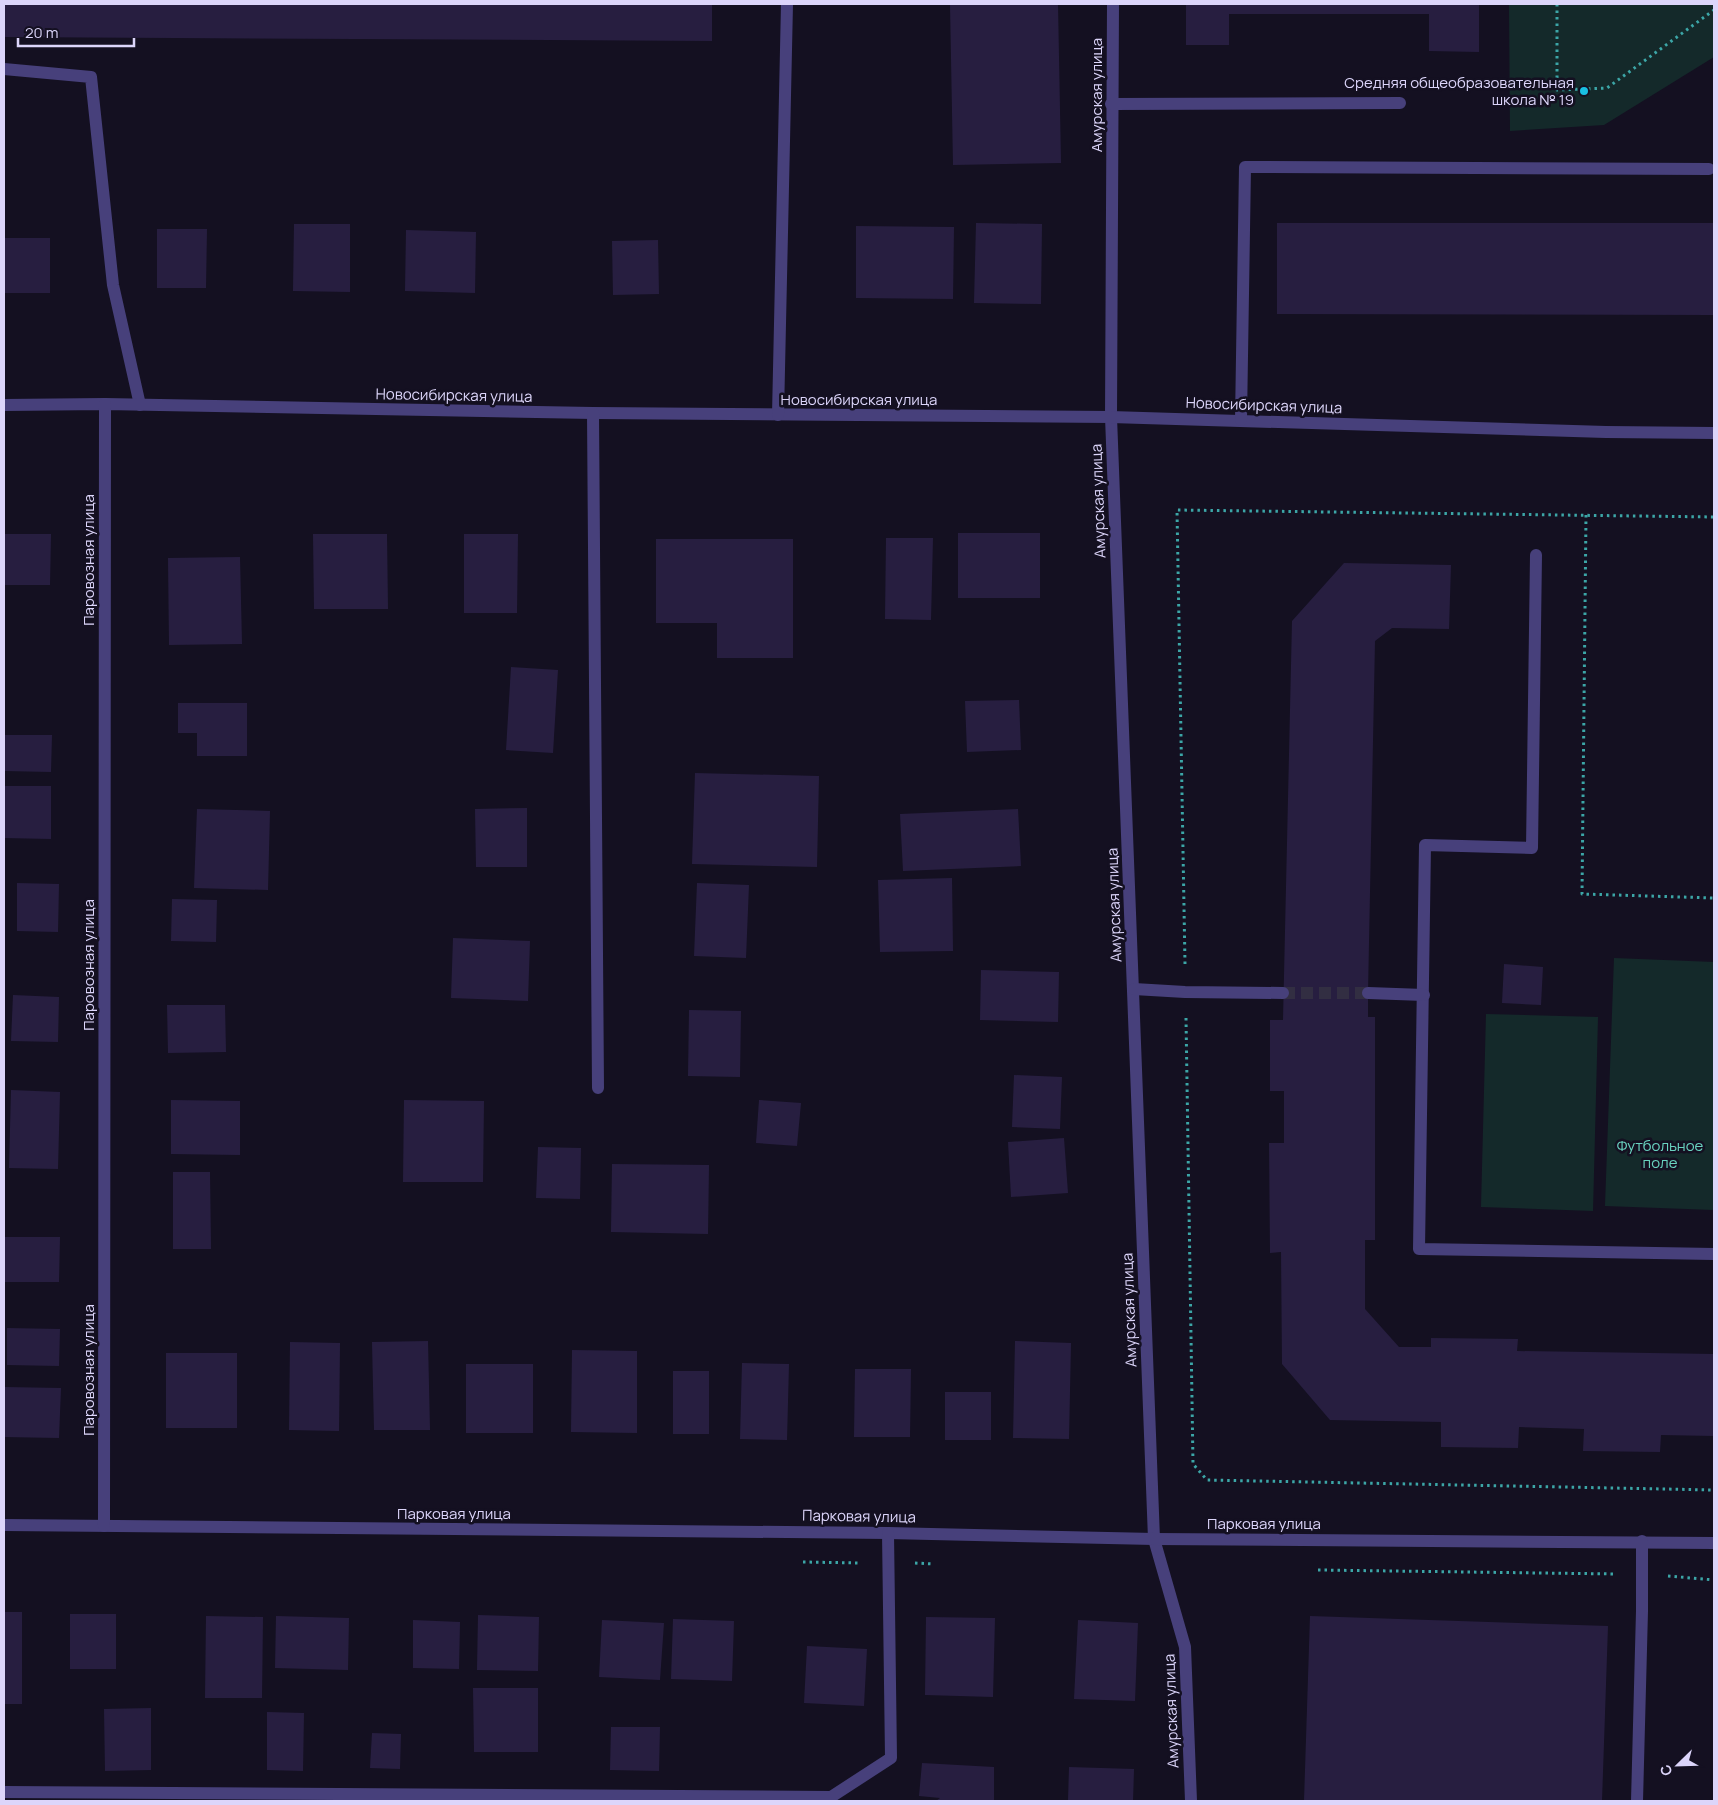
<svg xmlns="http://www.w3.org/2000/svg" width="1718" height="1805" viewBox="0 0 1718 1805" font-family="Manrope,sans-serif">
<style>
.green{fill:#14292a}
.building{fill:#271e40}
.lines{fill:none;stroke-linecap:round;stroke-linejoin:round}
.minor-tunnel{stroke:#322e42;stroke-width:12;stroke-dasharray:12 6;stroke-linecap:butt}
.path{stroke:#3ca6a7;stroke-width:3;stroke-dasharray:2.5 4;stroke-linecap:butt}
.minor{stroke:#47407b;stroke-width:12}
.poi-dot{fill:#19bfe2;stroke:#141021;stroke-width:2}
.labels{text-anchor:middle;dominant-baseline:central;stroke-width:5;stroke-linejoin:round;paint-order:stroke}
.poi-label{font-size:15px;fill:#dcd5fa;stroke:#141021;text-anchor:end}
.street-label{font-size:15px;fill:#dcd5fa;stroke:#141021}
.park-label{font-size:15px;fill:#69d2bf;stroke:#141021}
</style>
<rect width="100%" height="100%" fill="#141021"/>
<g class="green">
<polygon points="1509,4 1714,4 1714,57 1604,125 1510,131"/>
<polygon points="1614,958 1714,962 1714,1210 1605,1206"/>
<polygon points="1486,1014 1598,1017 1593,1211 1481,1207"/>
</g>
<g class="building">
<polygon points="4,4 712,4 712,41 4,37"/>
<polygon points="950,4 1058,4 1061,163 953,165"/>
<polygon points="1186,4 1479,4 1479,52 1429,51 1429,14 1229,14 1229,45 1186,45"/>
<polygon points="976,223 1042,224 1041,304 974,303"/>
<polygon points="1277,223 1714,223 1714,315 1277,314"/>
<polygon points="294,224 350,224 350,292 293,291"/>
<polygon points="856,226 954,227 953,299 856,298"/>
<polygon points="157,229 207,229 206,288 157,288"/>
<polygon points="406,230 476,232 475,293 405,291"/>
<rect x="4" y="238" width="46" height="55"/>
<polygon points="658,240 659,294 613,295 612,241"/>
<rect x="958" y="533" width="82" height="65"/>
<polygon points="4,534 51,534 50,585 4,585"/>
<polygon points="313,534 387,534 388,609 314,609"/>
<polygon points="464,534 518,534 517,613 464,613"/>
<polygon points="886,538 933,538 931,620 885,619"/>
<polygon points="656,539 793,539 793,658 717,658 717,623 656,623"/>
<polygon points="240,557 242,644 169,645 168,558"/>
<polygon points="1344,563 1451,565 1449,629 1392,628 1375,641 1368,993 1368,1017 1375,1017 1375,1240 1365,1240 1365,1309 1399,1347 1431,1347 1431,1338 1518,1339 1517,1351 1714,1354 1714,1436 1661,1435 1660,1452 1583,1451 1584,1429 1519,1427 1518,1448 1441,1447 1441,1422 1330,1420 1282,1364 1281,1252 1270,1253 1269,1143 1284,1143 1284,1091 1270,1091 1270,1020 1283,1020 1292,621"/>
<polygon points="511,667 558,670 553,753 506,750"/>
<polygon points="1019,700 1021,750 967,752 965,701"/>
<polygon points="178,703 247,703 247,756 197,756 197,733 178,733"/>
<polygon points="4,735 52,735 51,772 4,771"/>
<polygon points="695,773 819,776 817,867 692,864"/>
<polygon points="4,786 51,786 51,839 4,838"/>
<polygon points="527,808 527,867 476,867 475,809"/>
<polygon points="197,809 270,811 268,890 194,888"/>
<polygon points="1018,809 1021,866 903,871 900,814"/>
<polygon points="952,878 953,951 880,952 878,880"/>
<polygon points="17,883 59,884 58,932 17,931"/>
<polygon points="697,883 749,885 746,958 694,956"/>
<polygon points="172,899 217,900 216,942 171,941"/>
<polygon points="453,938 530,941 528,1001 451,998"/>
<polygon points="1504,964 1543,967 1541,1005 1502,1003"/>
<polygon points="981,970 1059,972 1058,1022 980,1020"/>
<polygon points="13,995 59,997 58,1042 11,1041"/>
<polygon points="167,1005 225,1005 226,1052 168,1053"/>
<polygon points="689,1010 741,1011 740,1077 688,1076"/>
<polygon points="1014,1075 1062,1077 1060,1129 1012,1127"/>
<polygon points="11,1090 60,1092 58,1169 9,1168"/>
<polygon points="171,1100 240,1101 240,1155 171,1154"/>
<polygon points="404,1100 484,1101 483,1182 403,1182"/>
<polygon points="759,1100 801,1103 797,1146 756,1143"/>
<polygon points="1064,1138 1068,1193 1011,1197 1008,1142"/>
<polygon points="538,1147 581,1148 580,1199 536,1198"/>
<polygon points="612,1164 709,1165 708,1234 611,1232"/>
<polygon points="173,1172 210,1172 211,1249 173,1249"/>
<polygon points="4,1237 60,1237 59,1282 4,1282"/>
<polygon points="7,1328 60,1329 59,1366 7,1365"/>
<polygon points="428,1341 430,1430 374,1430 372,1342"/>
<polygon points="1015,1341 1071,1343 1069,1439 1013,1438"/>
<polygon points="290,1342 340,1343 339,1431 289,1430"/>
<polygon points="572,1350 637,1351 637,1433 571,1432"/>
<rect x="166" y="1353" width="71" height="75"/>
<polygon points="742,1363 789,1364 787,1440 740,1439"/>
<rect x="466" y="1364" width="67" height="69"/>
<polygon points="855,1369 911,1369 910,1437 854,1437"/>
<rect x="673" y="1371" width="36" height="63"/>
<polygon points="5,1387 61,1388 59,1438 4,1437"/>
<rect x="945" y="1392" width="46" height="48"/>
<rect x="4" y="1612" width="18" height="92"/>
<rect x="70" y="1614" width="46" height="55"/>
<polygon points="478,1615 539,1617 538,1671 477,1670"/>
<polygon points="206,1616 263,1617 262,1698 205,1698"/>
<polygon points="276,1616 349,1618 348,1670 275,1668"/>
<polygon points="1310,1616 1608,1626 1602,1801 1304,1801"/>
<polygon points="926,1617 995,1618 993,1697 925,1695"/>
<polygon points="673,1619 734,1621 732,1681 671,1679"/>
<polygon points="413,1620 460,1622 459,1669 413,1668"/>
<polygon points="602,1620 664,1623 660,1680 599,1677"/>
<polygon points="1078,1620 1138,1623 1135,1701 1074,1699"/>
<polygon points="807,1646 867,1649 864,1706 804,1703"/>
<polygon points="473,1688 538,1688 538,1752 474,1752"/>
<polygon points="151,1708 151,1770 105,1771 104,1709"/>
<polygon points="267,1712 304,1713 303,1771 267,1770"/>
<polygon points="611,1727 660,1727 659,1771 610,1770"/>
<polygon points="372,1733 401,1734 400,1769 370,1768"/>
<polygon points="922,1763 994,1767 994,1801 936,1801 940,1798 919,1796"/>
<polygon points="1069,1767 1134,1769 1133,1801 1068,1801"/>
</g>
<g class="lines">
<polyline class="minor-tunnel" points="1283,993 1368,993"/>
<g class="path">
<polyline points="1557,4 1557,90 1607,88 1714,10"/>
<polyline points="1586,515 1582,894 1714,898"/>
<polyline points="1185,964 1177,510 1714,517"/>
<polyline points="1186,1018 1193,1464 1207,1480 1714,1490"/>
<polyline points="803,1562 861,1563"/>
<polyline points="915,1563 934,1564"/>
<polyline points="1318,1570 1616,1574"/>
<polyline points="1668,1576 1714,1580"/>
</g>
<g class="minor">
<polyline points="1113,4 1111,417 1154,1539 1185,1647 1191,1801"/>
<polyline points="4,69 91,77 113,285 140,405"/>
<polyline points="1111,104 1400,103"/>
<polyline points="4,405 105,404 593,413 1111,417 1606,432 1714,433"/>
<polyline points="593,413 598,1088"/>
<polyline points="778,415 787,4"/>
<polyline points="1241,420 1245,167 1709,169"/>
<polyline points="1536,555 1532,848 1425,845 1419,1249 1714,1254"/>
<polyline points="1134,989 1185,992 1283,993"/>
<polyline points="1368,993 1424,995"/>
<polyline points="4,1525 888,1533 1154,1539 1714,1543"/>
<polyline points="104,1526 105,404"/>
<polyline points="4,1792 831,1797 891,1758 888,1533"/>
<polyline points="1637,1801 1642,1611 1642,1541"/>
</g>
</g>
<circle class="poi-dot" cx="1584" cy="91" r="5"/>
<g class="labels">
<g class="poi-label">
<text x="1574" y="82">Средняя общеобразовательная<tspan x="1574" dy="17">школа № 19</tspan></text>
</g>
<g class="street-label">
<text transform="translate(1096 95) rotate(-90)">Амурская улица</text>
<text transform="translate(454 395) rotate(1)">Новосибирская улица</text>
<text x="859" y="399">Новосибирская улица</text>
<text transform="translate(1264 405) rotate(2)">Новосибирская улица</text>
<text transform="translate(1098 501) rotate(-92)">Амурская улица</text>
<text transform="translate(88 560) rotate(-90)">Паровозная улица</text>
<text transform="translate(1114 905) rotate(-92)">Амурская улица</text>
<text transform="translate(88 965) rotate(-90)">Паровозная улица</text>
<text transform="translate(1129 1310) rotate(-92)">Амурская улица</text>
<text transform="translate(88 1370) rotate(-90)">Паровозная улица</text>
<text x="454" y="1513">Парковая улица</text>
<text transform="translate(859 1516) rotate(1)">Парковая улица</text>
<text x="1264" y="1523">Парковая улица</text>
<text transform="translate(1171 1711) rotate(-92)">Амурская улица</text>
</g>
<g class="park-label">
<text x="1660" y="1145">Футбольное<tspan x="1660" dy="17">поле</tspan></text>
</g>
</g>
<rect width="1718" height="1805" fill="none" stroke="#dcd5fa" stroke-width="10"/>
<g transform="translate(1678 1765) rotate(247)" stroke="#141021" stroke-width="4" paint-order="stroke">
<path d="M0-4L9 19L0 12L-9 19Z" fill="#dcd5fa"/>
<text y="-8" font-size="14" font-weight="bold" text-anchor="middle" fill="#dcd5fa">С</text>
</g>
<path d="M18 38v8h116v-8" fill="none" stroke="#dcd5fa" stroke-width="2.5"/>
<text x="25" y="38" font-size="15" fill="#dcd5fa" stroke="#141021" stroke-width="4" paint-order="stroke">20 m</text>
</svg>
